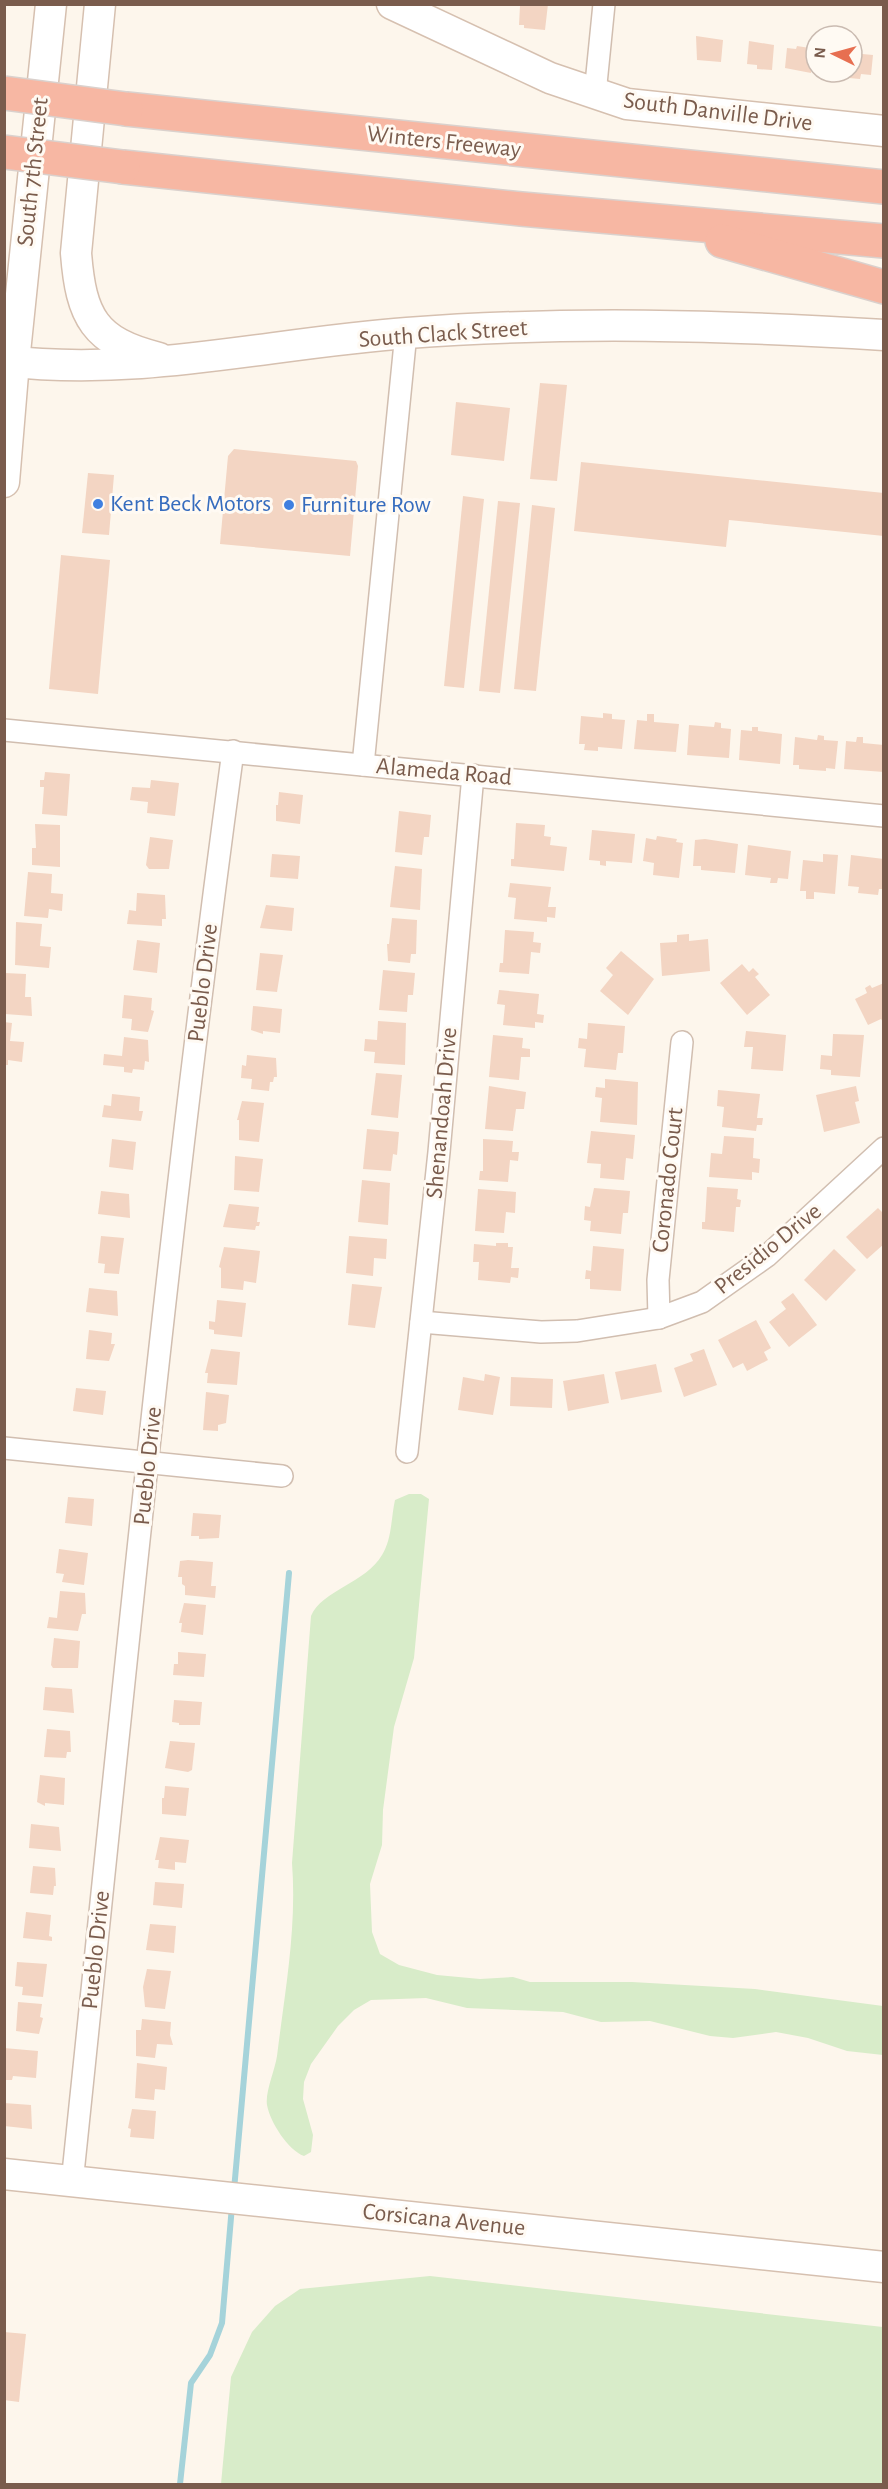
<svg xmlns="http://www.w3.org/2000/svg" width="888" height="2489" viewBox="0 0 888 2489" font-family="'Alegreya Sans',sans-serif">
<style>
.green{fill:#d8ecc9}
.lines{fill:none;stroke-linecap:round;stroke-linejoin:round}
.stream{stroke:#a5d3da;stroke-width:6}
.building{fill:#f3d5c3}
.street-casing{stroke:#d1beb0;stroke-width:24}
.secondary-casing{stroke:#d6c0b0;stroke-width:33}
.highway-casing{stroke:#dad1cd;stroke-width:36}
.street{stroke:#fff;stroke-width:21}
.secondary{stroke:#fff;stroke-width:30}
.highway{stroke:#f7b7a3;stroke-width:33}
.highway-bridge-casing{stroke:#dad1cd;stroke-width:36;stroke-linecap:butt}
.highway-bridge{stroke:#f7b7a3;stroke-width:33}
.shop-dot{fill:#3f7fe0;stroke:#fffaf3;stroke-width:2}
.labels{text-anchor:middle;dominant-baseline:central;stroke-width:6;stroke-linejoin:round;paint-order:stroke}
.street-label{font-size:24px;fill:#7a5c4d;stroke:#fffaf3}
.shop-label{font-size:24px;fill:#366cbe;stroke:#fffaf3;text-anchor:start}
</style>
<rect width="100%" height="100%" fill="#fdf6ec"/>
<g class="green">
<path d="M409,1494H421L429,1499L414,1658L394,1727L383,1810L382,1845L370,1884L372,1932L380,1954L399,1965L437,1975L480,1979L513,1977L530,1982H632L755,1989L883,2006V2055L847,2051L808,2038L776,2032L733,2038L710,2036L650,2021L601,2022L563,2012L467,2008L426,1998L371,2000L354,2010L338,2026L311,2064L304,2082L303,2099L313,2135L311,2152L304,2156C288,2150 270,2122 267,2105C265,2092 275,2070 277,2056C285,1991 297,1928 292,1863L311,1616C322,1590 366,1583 382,1555C392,1539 391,1518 395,1500Z"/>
<polygon points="430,2276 883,2327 883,2484 221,2484 231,2377 252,2332 275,2306 300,2289"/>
</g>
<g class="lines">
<g class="stream">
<polyline points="234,2190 289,1573"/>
<polyline points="180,2484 191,2383 210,2355 222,2323 232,2206"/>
</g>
</g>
<g class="building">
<polygon points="548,4 545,30 524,28 524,25 519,25 520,6"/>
<polygon points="696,36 723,40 721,62 697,60"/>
<polygon points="749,41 774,45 772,70 757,69 757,65 747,64"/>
<polygon points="797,46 816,49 816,71 811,70 811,73 785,68 787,48 796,49"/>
<polygon points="852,53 873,55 871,75 861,74 860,79 849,78 850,75 846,72 852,72"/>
<polygon points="540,383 567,385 557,481 530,479"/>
<polygon points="456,402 510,408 504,461 451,455"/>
<polygon points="234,449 356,461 358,466 350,556 220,544 228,456"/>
<polygon points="581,462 884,493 884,536 729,520 726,547 574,531"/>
<polygon points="88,473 114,475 109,535 82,533"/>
<polygon points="463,496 484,499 464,688 444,686"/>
<polygon points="498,501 520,503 500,693 479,691"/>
<polygon points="532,505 555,508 536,691 514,689"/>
<polygon points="61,555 110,560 98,694 49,689"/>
<polygon points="603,713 612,714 612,719 625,720 622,749 598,747 598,751 584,750 585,744 579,744 581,716 603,718"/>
<polygon points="647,714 654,714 654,722 679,724 676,752 634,749 637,720 647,721"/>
<polygon points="715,722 721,723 721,728 731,729 729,758 687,755 689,725 714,727"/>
<polygon points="752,727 758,727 758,731 782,734 780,764 739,760 741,730 752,731"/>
<polygon points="818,735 824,736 824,740 838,741 835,769 826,768 826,771 799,769 799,765 793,765 795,737 817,740"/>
<polygon points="857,737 863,737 863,743 884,745 884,772 844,769 846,741 856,742"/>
<polygon points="45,772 70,774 67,816 42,814 44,787 40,787 40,780 44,780"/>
<polygon points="151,780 179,783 175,816 147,813 148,802 130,800 132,787 150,788"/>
<polygon points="279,792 303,795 300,824 276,821 276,805 278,805"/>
<polygon points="399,811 431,815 429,837 424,837 422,855 395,852"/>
<polygon points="516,823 545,825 544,836 551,837 550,845 567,847 564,871 511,866 511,859 514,859"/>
<polygon points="35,824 60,825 60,867 32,865 32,848 36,848"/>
<polygon points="592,830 635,834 632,863 606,861 606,866 600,865 600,861 589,860"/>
<polygon points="657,836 677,839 676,842 683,843 679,878 653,875 654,863 643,861 646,838 656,840"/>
<polygon points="150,837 173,840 169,869 149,869 146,865"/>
<polygon points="705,839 738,844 735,873 701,870 701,866 693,866 695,840"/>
<polygon points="748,845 791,851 788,879 778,878 777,883 770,883 771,878 745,875"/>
<polygon points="272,854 300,856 298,879 270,877"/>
<polygon points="823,854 838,855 835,894 814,892 814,899 806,899 806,891 800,891 803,860 823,862"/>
<polygon points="851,855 884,859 884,889 879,889 878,895 858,893 859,887 848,886"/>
<polygon points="395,866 422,869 420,910 390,907"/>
<polygon points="28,872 52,874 51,893 63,894 62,911 49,909 48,918 24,916"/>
<polygon points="510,883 551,887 548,907 556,907 555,918 547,917 547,922 514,919 516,898 508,897"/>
<polygon points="137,893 165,895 166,919 162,919 162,926 127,924 129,910 136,911"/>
<polygon points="266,905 294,908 292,931 260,928"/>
<polygon points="392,918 417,920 416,954 411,954 410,963 388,961 387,944 389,944"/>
<polygon points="16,922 42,924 40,946 51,947 49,968 15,965"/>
<polygon points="505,930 534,932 533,942 541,943 540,953 531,952 529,974 499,972 500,963 503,963"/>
<polygon points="689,934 689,941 708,939 710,971 662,976 660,943 677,942 677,935"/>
<polygon points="137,940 160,943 157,973 133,970"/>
<polygon points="621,951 654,979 628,1015 600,991 613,975 606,968"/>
<polygon points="260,953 283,955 277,992 256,990"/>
<polygon points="742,964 749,972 753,968 759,974 755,977 770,995 747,1015 720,983"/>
<polygon points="383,970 415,973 413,995 408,995 407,1012 379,1010"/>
<polygon points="5,973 26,974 25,997 31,997 32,1016 5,1014"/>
<polygon points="884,983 884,1023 881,1019 868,1025 855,999 867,993 865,988 870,985 872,988"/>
<polygon points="499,990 539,994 537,1014 544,1015 543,1023 535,1022 535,1028 503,1025 505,1005 497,1004"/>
<polygon points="124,995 152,998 151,1010 154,1011 148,1032 131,1030 132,1019 122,1018"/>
<polygon points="253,1006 282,1009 280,1033 263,1031 263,1034 251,1030"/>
<polygon points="378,1021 406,1023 405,1065 374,1063 375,1052 364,1051 365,1039 377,1040"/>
<polygon points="4,1022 12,1023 10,1041 24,1042 22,1062 8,1060 8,1065 4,1065"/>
<polygon points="588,1023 625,1026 623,1053 618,1053 616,1070 584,1067 586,1049 578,1048 579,1038 587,1039"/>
<polygon points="746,1031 786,1035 783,1071 751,1069 753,1047 744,1047"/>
<polygon points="833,1034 864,1035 860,1077 831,1075 831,1070 820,1069 821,1055 832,1056"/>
<polygon points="493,1035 523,1038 522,1048 530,1049 530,1057 521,1057 519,1080 489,1077"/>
<polygon points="124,1037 148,1040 149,1062 145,1061 144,1070 133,1069 132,1073 124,1072 124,1067 103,1065 104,1054 122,1056"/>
<polygon points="247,1055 276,1058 277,1077 274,1077 273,1082 270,1082 269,1091 251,1089 252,1079 241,1078 242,1065 246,1066"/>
<polygon points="376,1073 402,1075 398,1118 371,1115"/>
<polygon points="605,1079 638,1082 637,1125 600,1122 602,1098 595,1097 596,1087 605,1088"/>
<polygon points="489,1086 526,1092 524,1109 516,1109 513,1131 485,1129"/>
<polygon points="856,1086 859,1101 855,1102 860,1123 824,1132 816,1095"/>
<polygon points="718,1090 760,1094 757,1118 763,1118 762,1125 757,1125 756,1131 722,1127 724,1107 717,1106"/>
<polygon points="112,1094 140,1097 139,1111 143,1111 141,1121 102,1117 104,1105 111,1106"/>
<polygon points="242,1101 264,1103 259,1142 239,1140 239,1120 237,1120"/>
<polygon points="367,1129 399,1132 397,1155 393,1154 391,1171 363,1169"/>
<polygon points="591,1131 635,1135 633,1159 626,1158 624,1180 600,1178 601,1164 587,1163"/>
<polygon points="724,1136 754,1138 753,1158 760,1159 759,1173 752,1172 752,1180 709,1177 711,1153 722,1154"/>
<polygon points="112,1139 136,1142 133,1170 109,1167"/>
<polygon points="483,1139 513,1141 512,1152 519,1152 518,1161 510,1160 508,1182 479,1180 480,1171 483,1171"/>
<polygon points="235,1156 263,1159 259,1192 234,1190"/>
<polygon points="362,1180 390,1183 388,1225 358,1222"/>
<polygon points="707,1187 738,1189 737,1199 741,1200 740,1207 736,1207 734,1232 702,1229 702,1222 705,1222"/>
<polygon points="594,1188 630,1191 628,1213 623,1213 621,1234 590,1231 591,1221 584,1220 585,1206 590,1207"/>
<polygon points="478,1189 516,1192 515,1213 506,1212 504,1233 475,1231"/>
<polygon points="101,1191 129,1194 130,1218 98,1214"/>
<polygon points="229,1204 259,1207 257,1222 260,1222 259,1226 256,1226 255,1230 223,1227"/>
<polygon points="878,1208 884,1214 884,1244 867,1259 846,1237"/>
<polygon points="101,1236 124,1238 119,1274 104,1273 105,1264 98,1263"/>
<polygon points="349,1236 387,1239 386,1259 374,1258 373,1276 346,1273"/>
<polygon points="496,1243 508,1243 508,1247 513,1247 511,1268 519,1268 518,1278 511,1277 510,1283 478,1280 479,1262 473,1262 474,1244 496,1246"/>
<polygon points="593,1246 624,1249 621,1291 590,1289 590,1279 585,1279 586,1270 591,1271"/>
<polygon points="224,1247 260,1251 256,1283 244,1281 243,1290 221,1288 221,1268 219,1267"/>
<polygon points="834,1249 856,1270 826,1301 804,1280"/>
<polygon points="352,1284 382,1287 375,1328 348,1325"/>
<polygon points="89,1288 117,1291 118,1316 86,1312"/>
<polygon points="793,1293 817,1325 789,1347 769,1322 786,1309 781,1302"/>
<polygon points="217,1300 246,1303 242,1337 214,1334 214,1330 209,1329 209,1321 215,1322"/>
<polygon points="756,1320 771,1348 764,1352 768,1360 747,1371 743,1363 733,1368 718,1340"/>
<polygon points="89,1330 112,1333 111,1344 115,1344 109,1361 86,1359"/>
<polygon points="211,1349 240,1352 237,1385 207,1383 208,1373 205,1373"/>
<polygon points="704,1349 717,1385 684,1397 674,1368 693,1361 690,1354"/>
<polygon points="656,1364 662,1392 621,1400 615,1372"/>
<polygon points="485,1374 500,1377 493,1415 458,1410 463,1377 484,1381"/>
<polygon points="604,1374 609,1403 568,1411 563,1381"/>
<polygon points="511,1377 553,1379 552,1408 510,1406"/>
<polygon points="76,1388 106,1391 103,1415 73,1411"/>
<polygon points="206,1392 229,1395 226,1423 218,1425 218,1431 203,1430"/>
<polygon points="68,1497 94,1499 92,1526 65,1523"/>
<polygon points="193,1513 221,1515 219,1538 199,1539 199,1536 191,1536"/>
<polygon points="59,1549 88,1553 84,1585 62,1582 64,1574 56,1573"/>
<polygon points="188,1560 213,1562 211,1586 216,1586 215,1598 185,1595 185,1586 182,1584 182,1577 178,1577 180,1561"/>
<polygon points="60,1591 85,1593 86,1614 82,1614 78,1631 47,1628 49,1617 57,1618"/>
<polygon points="184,1603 206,1605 203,1635 181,1632 182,1623 179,1623"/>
<polygon points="54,1638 80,1641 78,1668 53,1668 51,1665"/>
<polygon points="178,1652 206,1654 204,1677 173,1675 174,1664 178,1664"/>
<polygon points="45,1687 72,1689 74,1713 43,1710"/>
<polygon points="174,1700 202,1702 200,1725 179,1725 179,1723 172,1722"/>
<polygon points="47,1729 70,1731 71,1752 67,1752 66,1758 44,1757"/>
<polygon points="170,1741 195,1743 192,1770 188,1772 165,1768"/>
<polygon points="40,1775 65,1778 64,1805 45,1803 45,1806 37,1802"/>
<polygon points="165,1786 189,1788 186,1816 162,1814 162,1798 164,1798"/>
<polygon points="31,1824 59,1827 61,1851 29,1848"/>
<polygon points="160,1837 189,1840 186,1863 175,1862 175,1870 158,1868 159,1860 155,1860"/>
<polygon points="33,1866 55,1868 56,1886 54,1886 53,1895 30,1893"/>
<polygon points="155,1882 184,1884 182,1908 153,1905"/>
<polygon points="26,1912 51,1915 49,1936 52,1937 52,1941 23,1938"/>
<polygon points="150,1924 176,1926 174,1953 146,1950"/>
<polygon points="17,1962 47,1964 43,1997 22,1995 23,1987 15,1986"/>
<polygon points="147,1969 171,1971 165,2009 145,2007 143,1987"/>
<polygon points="18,2002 42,2004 40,2017 43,2018 39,2034 16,2031"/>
<polygon points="142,2019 171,2022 170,2035 173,2045 157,2044 155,2058 136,2056 136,2030 141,2030"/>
<polygon points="4,2048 38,2051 36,2078 13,2076 12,2080 4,2080"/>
<polygon points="137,2063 167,2067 165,2090 155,2089 154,2100 135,2098"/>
<polygon points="4,2103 31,2105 32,2129 4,2126"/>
<polygon points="132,2109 156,2111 154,2139 130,2137 131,2129 128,2128"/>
<polygon points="4,2332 26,2334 19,2402 4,2400"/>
</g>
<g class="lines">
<g class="street-casing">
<g id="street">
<polyline points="595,94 604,4"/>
<polyline points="4,730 884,816"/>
<polyline points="363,765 406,333"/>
<polyline points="659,1318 658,1280 682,1042"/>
<polyline points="421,1322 541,1332 577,1331 659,1318 702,1302 767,1256 884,1148"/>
<polyline points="4,1448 282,1476"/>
<polyline points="407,1452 439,1152 473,775"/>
<path d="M72,2183C122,1705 168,1227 233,751"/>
</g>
</g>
<g class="secondary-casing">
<g id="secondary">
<path d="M100,4L76,253C81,317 94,342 159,358"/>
<polyline points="392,4 550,78 627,104 884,131"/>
<path d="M4,361C145,377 269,343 407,333C566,321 724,325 884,335"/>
<polyline points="4,482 14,362 51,4"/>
<polyline points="4,2174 884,2267"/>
</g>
</g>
<g class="highway-casing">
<g id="highway">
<polyline points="126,109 884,187"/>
<polyline points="123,167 521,209 884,241"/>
<polyline points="722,241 884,287"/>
</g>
</g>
<use href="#street" class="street"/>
<use href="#secondary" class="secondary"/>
<use href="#highway" class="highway"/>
<g class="highway-bridge-casing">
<g id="highway-bridge">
<polyline points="4,93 126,109"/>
<polyline points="4,152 123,167"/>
</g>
</g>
<use href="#highway-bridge" class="highway-bridge"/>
</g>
<g class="shop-dot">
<circle cx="98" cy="504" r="6"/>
<circle cx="289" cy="505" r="6"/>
</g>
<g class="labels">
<g class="street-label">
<text transform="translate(718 112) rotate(7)">South Danville Drive</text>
<text transform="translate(444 142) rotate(6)">Winters Freeway</text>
<text transform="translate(33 172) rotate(-84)">South 7th Street</text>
<text transform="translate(443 334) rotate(-4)">South Clack Street</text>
<text transform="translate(444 772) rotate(5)">Alameda Road</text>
<text transform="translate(203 983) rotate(-83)">Pueblo Drive</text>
<text transform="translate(442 1113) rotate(-85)">Shenandoah Drive</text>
<text transform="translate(668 1180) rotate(-84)">Coronado Court</text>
<text transform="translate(768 1249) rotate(-39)">Presidio Drive</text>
<text transform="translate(148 1466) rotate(-84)">Pueblo Drive</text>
<text transform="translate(96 1950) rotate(-84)">Pueblo Drive</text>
<text transform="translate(444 2220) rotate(6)">Corsicana Avenue</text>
</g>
<g class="shop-label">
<text x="110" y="504">Kent Beck Motors</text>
<text x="301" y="505">Furniture Row</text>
</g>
</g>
<rect width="888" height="2489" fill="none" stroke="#7a5c4d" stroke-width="12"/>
<g transform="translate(834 54) rotate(275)"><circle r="28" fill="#fffaf3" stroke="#cabbb1" stroke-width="1.5"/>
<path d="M0-4.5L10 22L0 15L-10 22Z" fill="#e76f51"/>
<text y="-9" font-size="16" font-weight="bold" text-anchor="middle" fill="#7a5c4d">N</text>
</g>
</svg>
